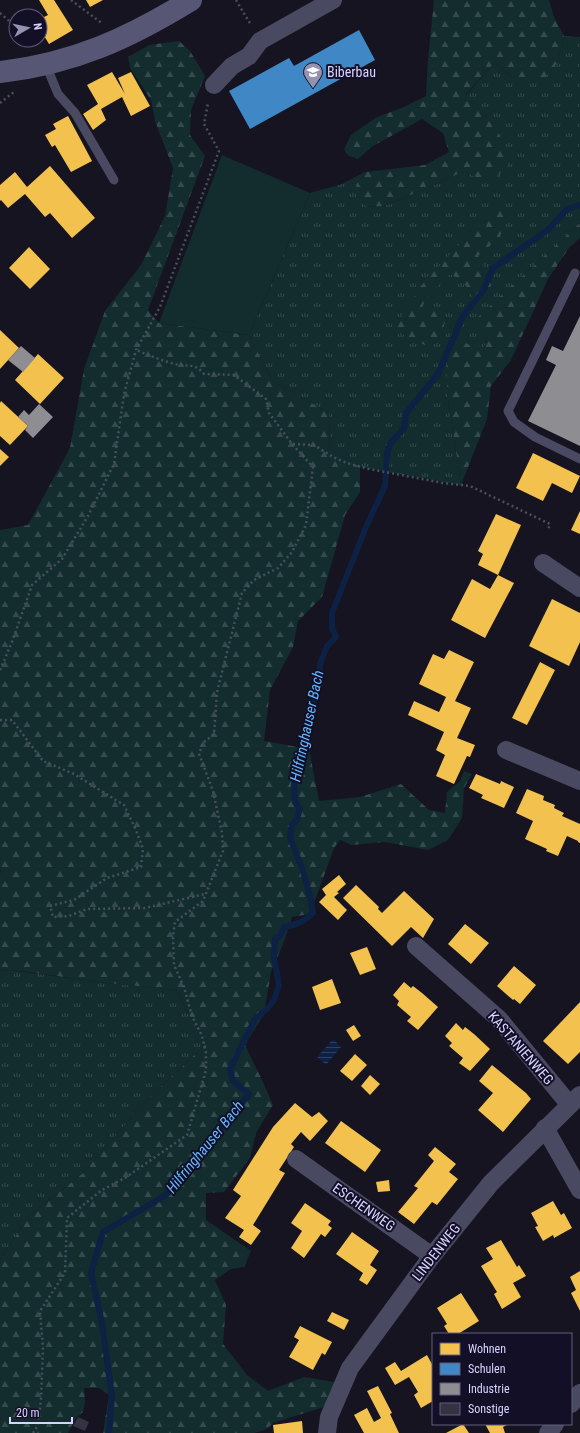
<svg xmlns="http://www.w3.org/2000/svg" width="580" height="1433" viewBox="0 0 580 1433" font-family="'Roboto Condensed',sans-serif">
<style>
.grass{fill:url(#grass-tufts)}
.forest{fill:url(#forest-firs)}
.pitch{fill:#132c2d}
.water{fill:url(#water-rules)}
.homes{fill:#f2c14e}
.schools{fill:#3f88c5}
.industry{fill:#8d8d92}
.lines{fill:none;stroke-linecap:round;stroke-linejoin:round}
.stream{stroke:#0d2144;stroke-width:6}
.building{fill:#343243}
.path{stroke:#44505f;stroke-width:2.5;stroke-dasharray:2 3;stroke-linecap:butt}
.service{stroke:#4a4962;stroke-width:9}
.minor{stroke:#4a4962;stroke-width:18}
.secondary{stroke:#575674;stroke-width:22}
.labels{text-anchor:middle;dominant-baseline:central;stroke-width:4;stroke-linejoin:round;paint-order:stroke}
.poi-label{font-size:14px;fill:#d9d4ff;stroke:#130f26;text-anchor:start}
.street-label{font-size:14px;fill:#d9d4ff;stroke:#130f26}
.water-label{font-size:15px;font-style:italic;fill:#62b6ff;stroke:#130f26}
</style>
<defs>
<pattern id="grass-tufts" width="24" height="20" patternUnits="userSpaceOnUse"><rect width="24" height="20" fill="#132c2d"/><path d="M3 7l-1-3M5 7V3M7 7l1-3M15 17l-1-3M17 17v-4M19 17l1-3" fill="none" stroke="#354a4c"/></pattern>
<pattern id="forest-firs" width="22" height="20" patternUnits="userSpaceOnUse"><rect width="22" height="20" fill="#132c2d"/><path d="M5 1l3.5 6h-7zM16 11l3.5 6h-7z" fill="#354a4c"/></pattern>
<pattern id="water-rules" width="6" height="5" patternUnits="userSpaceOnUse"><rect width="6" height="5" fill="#0d2144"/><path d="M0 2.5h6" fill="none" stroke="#304060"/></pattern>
</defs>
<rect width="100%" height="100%" fill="#161421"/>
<g class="grass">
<polygon points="564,36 580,37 580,223 520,278 487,337 483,352 447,392 461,485 360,467 330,450 329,413 272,381 249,335 310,193 342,184 365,172 356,185 367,207 384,206 439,183 464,171 476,177 494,124 466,95 495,62 513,78 557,63"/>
<polygon points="10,970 98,982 176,990 205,1045 148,1099 82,1174 30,1215 0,1259 0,971"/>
</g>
<g class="forest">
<polygon points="434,0 549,0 554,17 564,36 557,63 546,77 513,78 495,62 466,94 494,124 504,145 508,166 495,178 476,177 464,171 439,183 384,206 367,207 357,198 356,185 365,172 425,165 449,152 443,133 422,119 373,146 358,159 349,156 344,149 351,135 377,117 404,107 426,96 428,59"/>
<polygon points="179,41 190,51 205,76 191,110 190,135 205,156 148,310 159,323 249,335 272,381 329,413 330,450 360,467 360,492 345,515 322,597 298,621 293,647 270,690 264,741 309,749 319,801 360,797 401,784 429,810 445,813 447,792 460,781 464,771 472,774 464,788 462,818 448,840 428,850 385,842 352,845 340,840 334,848 310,914 292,917 285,939 271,972 264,1014 245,1045 261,1078 273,1105 256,1133 250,1158 224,1192 206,1193 206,1220 251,1251 244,1267 231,1269 215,1280 226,1305 223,1344 247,1375 268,1391 304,1377 334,1382 324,1407 273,1423 267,1429 254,1433 103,1433 109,1395 99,1388 84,1388 85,1401 83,1412 76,1418 68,1433 0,1433 0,1259 30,1215 82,1174 148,1099 205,1045 176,990 98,982 22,971 10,970 0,971 0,873 1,872 0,869 0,530 28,525 70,448 84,369 105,311 141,265 165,216 173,168 155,121 151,100 130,68 128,57 149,45"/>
<polygon points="497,208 507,214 500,237 478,256 492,284 485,295 472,297 463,281 450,274 425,299 421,312 431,309 442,312 445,322 441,336 425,345 394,330 420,287 457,247 487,212"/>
<polygon points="580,223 580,238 569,248 548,279 511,360 491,386 487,419 461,485 447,392 446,354 458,339 483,352 487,337 478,317"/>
</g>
<polygon class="pitch" points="222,155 310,193 249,335 159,323"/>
<polygon class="water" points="333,1039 341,1047 326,1065 317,1057"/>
<g class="homes">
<polygon points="39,0 54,0 73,30 49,44 40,29 40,19 48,15"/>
<polygon points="86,0 103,0 90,7"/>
<polygon points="112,72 125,94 118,78 131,72 150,106 131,116 122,97 101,109 106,120 93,130 83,114 98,104 87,85"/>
<polygon points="68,116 92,161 71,172 55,145 52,147 45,135 56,129 53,124"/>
<polygon points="50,166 95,218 72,238 50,213 45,217 25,194 8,208 1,200 0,201 0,185 15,172 27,187"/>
<polygon points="29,247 50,269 30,289 9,268"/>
<polygon points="0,330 19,348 0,369"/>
<polygon points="38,354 64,378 40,404 15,380"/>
<polygon points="1,401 28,426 10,445 0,436 0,403"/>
<polygon points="0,449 9,457 0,466"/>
<polygon points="533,453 580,476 572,493 552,483 543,501 516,488"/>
<polygon points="580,511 580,534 571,530"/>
<polygon points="496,514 521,525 498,575 478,565 483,554 478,551"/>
<polygon points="498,575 514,583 485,638 451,620 472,579 490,589"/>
<polygon points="552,599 580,613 580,642 569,666 529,646"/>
<polygon points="449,650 474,662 455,701 471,708 457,738 475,745 470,757 467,756 454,784 436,776 445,755 436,750 444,732 408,715 414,701 439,712 446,697 419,684 433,654 444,659"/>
<polygon points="540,662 555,670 527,725 512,718"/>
<polygon points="476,774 500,784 501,781 514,787 504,808 481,798 483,795 469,788"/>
<polygon points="527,789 544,796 543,800 555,805 554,808 564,813 562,816 580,824 580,843 578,842 578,841 567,836 558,856 546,851 547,849 525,839 533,821 516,813"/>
<polygon points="339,875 346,884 337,892 339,893 334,897 347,910 338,920 319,902 326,895 322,889"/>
<polygon points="356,885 379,907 378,909 382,913 404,891 434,919 423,938 411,927 392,946 343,898"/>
<polygon points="465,924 489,943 471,964 448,944"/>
<polygon points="367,947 376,969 360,975 350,953"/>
<polygon points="514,966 536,985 520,1004 514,999 513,1000 497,986"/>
<polygon points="332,979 341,1003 320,1010 312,987"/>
<polygon points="404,982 411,988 413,986 422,993 438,1007 418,1030 407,1021 411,1017 397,1005 399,1001 393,995"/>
<polygon points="580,1002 580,1052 568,1064 543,1041"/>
<polygon points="456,1023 463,1030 465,1027 474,1034 490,1049 470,1071 459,1063 463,1058 449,1046 452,1043 445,1036"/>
<polygon points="354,1025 361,1036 353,1041 346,1030"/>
<polygon points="355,1054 367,1065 352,1081 340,1071"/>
<polygon points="492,1065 526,1093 531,1099 503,1132 478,1110 493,1093 479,1081"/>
<polygon points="370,1075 380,1084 370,1095 361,1086"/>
<polygon points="295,1103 312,1117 319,1112 328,1121 310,1141 301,1132 291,1144 294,1147 279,1170 285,1173 253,1225 261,1231 251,1245 239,1237 244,1230 225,1218 241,1196 233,1190 273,1127"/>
<polygon points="341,1121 381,1150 365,1172 325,1143"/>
<polygon points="435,1147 456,1164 449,1172 458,1179 437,1205 432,1202 414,1224 398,1212 418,1188 414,1186 434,1161 428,1155"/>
<polygon points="389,1180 390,1191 378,1192 376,1182"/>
<polygon points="553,1201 561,1215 564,1213 572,1228 554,1238 553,1235 543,1241 535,1227 538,1226 531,1213"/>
<polygon points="305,1203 331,1221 328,1225 332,1228 325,1237 321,1234 304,1258 291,1248 302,1231 291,1223"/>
<polygon points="352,1232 379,1251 370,1265 377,1270 367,1285 359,1280 363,1273 336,1254"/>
<polygon points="501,1240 517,1267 519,1265 526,1276 513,1283 521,1297 502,1309 494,1294 497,1292 481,1266 493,1259 486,1248"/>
<polygon points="580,1271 580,1311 571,1293 576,1290 570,1277"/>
<polygon points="461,1293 479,1321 458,1334 449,1334 444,1326 447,1324 437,1308"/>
<polygon points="332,1312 349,1320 344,1330 327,1321"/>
<polygon points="300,1326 332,1342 325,1355 322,1353 313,1370 289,1357 299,1340 294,1337"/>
<polygon points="427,1355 433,1366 433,1401 421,1408 414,1395 418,1392 409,1377 395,1385 385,1368 395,1362 401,1371"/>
<polygon points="378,1386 392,1413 390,1414 399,1433 364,1433 354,1415 367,1408 374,1422 381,1418 367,1391"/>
<polygon points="302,1421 303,1433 274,1433 273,1425"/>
<polygon points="463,1424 469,1433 446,1433"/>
<polygon points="485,1424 509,1424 503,1427 505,1433 490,1433"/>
</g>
<polygon class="schools" points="359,30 375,60 250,129 229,91 289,58 294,66"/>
<g class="industry">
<polygon points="580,316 580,446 528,421 556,365 546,360 552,346 563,351"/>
<polygon points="21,346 35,358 23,372 8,360"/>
<polygon points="39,404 53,417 33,438 25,430 28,426 18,417 24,410 29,415"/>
</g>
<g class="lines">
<path class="stream" d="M109,1433L112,1397L102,1323L91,1273L103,1232L166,1195L249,1094L233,1081L230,1069L255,1019L267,1009L274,1000L279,985L274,957L275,939L280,936L284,927C297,925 304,921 313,913L310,896L302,868L290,838L292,824L296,821L300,809L295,802L294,783L297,779L299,757L302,751L305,731L308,722V712L316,696L319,686L320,664L327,646L336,637L332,628V613L366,527L385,486L387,453L390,444L404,428L406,413L438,374L463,316L483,291L493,268L548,230L567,209L580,205"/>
</g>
<polygon class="building" points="78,1417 89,1422 85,1431 73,1426"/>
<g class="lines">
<g class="path">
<polyline points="71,0 103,24"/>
<polyline points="236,0 251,25"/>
<polyline points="0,13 16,27"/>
<polyline points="28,40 32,46"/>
<polyline points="0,103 14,92"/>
<polyline points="293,444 314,445 333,457 347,463 369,469 443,483 470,486 550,524 548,530"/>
<polyline points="0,670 12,642 32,585 62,559 88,516 114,464 124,394 136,350 160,307 219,151 204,124 208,103"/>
<polyline points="0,720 12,720 43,761 74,774 124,805 136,830 143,849 141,867 107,878 74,900 50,906 53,917 69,916 87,909 145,908 205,894"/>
<path d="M33,1433L38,1425L41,1399L43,1348L40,1311L65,1273L67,1218L102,1190L125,1178L187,1135L206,1070V1053L202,1036L192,1016L184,987L174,965L173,936L175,922L203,901L223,851L222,833L213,791L199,754L203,743L214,734L217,692L242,593L254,580L278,568L292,552L306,525L313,467L292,444L269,413L266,399L234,375L204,374C192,361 189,368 175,364C162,361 149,355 136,350"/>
</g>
<g class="service">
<polyline points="46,65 58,94 75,113 114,180"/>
<polyline points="575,273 508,411 514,422 535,437 580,459"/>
</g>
<g class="minor">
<polyline points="214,85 232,66 249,56 260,41 333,0"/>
<polyline points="543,563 580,588"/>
<polyline points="506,750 580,781"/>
<polyline points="416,946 499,1019 569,1104"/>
<polyline points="545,1128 580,1190"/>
<polyline points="296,1159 432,1256"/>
<polyline points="571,1404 580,1393"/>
<polyline points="327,1433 329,1417 350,1368 432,1256 491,1183 580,1095"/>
<polyline points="548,1433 555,1424"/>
</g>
<path class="secondary" d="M0,72C73,64 129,38 191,0"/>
</g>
<defs>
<g id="school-pin" transform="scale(1)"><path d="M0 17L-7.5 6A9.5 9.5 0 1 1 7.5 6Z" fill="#9591b1" stroke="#130f26"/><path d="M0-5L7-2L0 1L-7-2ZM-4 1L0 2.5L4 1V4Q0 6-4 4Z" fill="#fff"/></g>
</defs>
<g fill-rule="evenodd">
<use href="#school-pin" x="313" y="72"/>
</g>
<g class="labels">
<g class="poi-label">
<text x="327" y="72">Biberbau</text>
</g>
<g class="street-label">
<text transform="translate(521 1048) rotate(49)">KASTANIENWEG</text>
<text transform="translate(364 1207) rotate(35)">ESCHENWEG</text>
<text transform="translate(436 1252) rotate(-52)">LINDENWEG</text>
</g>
<g class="water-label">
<text transform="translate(307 726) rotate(-78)">Hilfringhauser Bach</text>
<text transform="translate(205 1147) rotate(-51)">Hilfringhauser Bach</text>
</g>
</g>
<rect x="432" y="1333" width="140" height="92" fill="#130f26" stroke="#625e7d"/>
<rect x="440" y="1343" width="20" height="12" fill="#f2c14e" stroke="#625e7d"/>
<text x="468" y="1353" font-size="12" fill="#d9d4ff">Wohnen</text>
<rect x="440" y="1363" width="20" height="12" fill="#3f88c5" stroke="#625e7d"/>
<text x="468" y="1373" font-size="12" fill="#d9d4ff">Schulen</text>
<rect x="440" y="1383" width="20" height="12" fill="#8d8d92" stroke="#625e7d"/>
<text x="468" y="1393" font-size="12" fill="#d9d4ff">Industrie</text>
<rect x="440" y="1403" width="20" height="12" fill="#343243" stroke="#625e7d"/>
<text x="468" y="1413" font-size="12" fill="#d9d4ff">Sonstige</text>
<g transform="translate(28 28) rotate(81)"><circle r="19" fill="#130f26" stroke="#625e7d"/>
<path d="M0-3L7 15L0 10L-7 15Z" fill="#9591b1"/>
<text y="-6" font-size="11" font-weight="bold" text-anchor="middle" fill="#d9d4ff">N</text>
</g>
<path d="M10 1417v6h62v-6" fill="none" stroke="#d9d4ff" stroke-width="2"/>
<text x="16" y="1417" font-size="12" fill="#d9d4ff" stroke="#130f26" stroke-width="3" paint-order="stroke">20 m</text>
</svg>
